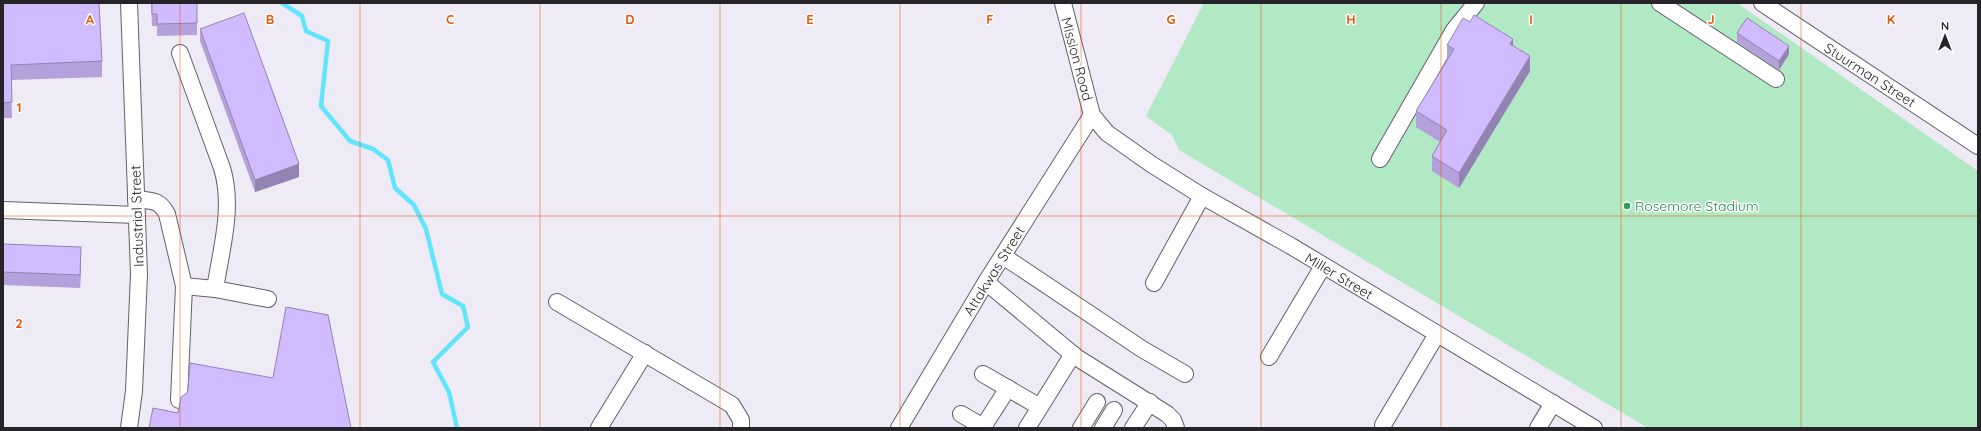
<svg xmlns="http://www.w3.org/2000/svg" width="1981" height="431" viewBox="0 0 1981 431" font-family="Quicksand,sans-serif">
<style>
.green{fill:#b0e9c4}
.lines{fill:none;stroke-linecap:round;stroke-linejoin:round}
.stream{stroke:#60e5fd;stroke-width:4.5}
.minor-casing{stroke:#63606a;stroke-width:18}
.minor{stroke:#fff;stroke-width:16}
.wall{fill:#b4a1db}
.shaded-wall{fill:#9283b2}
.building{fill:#d1bbff;stroke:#9283b2}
.grid{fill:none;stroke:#e8590c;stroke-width:1;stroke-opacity:0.55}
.leisure-dot{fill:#2e9e5b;stroke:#fff;stroke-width:1.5}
.labels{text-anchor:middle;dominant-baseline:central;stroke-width:3;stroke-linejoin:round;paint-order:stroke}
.street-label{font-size:14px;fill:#262429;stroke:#fff}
.leisure-label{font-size:14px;fill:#27864d;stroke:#fff;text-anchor:start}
.grid-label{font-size:13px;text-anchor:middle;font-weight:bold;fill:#e8590c;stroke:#fff;stroke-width:3;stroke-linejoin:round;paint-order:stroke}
</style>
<rect width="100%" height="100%" fill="#eeeaf6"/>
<polygon class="green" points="1204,3 1737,3 1978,171 1978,428 1648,428 1179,150 1172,135 1146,116"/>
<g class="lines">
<polyline class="stream" points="282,3 302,16 306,31 328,41 321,106 350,141 373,149 388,160 395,188 414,205 426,229 442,294 463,306 468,327 433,362 449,392 457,428"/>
<g class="minor-casing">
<g id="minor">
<polyline points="129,3 139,274 134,391 129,428"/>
<polyline points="1063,3 1092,115 1107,133 1151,164 1202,196 1291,246 1594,428"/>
<polyline points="1660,3 1776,79"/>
<polyline points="1762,3 1978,146"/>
<polyline points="1380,159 1454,30 1476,3"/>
<path d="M136,199C151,201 159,199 167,214L184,286"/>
<polyline points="3,210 137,215"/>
<polyline points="1003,256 1142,349 1185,374"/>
<polyline points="986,282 1076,357 1167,414 1173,420 1176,428"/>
<polyline points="1154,283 1202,196"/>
<polyline points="215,289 268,299"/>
<polyline points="557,302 732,405 741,420 741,428"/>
<polyline points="1269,357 1323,266"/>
<polyline points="983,374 1040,407"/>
<path d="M179,400L184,286L215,289C221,250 234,207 222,168L180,53"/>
<polyline points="961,414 985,428"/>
<polyline points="1383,425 1437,334"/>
<polyline points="983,427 1008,388"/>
<polyline points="599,428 645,353"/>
<polyline points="899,428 986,282 1092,115"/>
<polyline points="1027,428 1073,354"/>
<polyline points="1081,428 1097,402"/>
<polyline points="1103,428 1114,410"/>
<polyline points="1133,428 1150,402"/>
<polyline points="1538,428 1553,403"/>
</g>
</g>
<use href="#minor" class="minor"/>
</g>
<g class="wall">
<polygon points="3,3 102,61 102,77 11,80 12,118 3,118"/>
<polygon points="151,3 197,3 197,35 157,36 157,26 152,26"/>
<polygon points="1470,22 1513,46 1530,71 1459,188 1432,171 1432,156 1440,142 1416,127 1416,111 1447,60 1447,45"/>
<polygon points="200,29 299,177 255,192 200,41"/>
<polygon points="1737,33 1789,54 1779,70 1737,42"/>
<polygon points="3,244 81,259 80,288 3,285"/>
</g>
<g class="shaded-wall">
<polygon points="1513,39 1513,55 1510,44"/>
<polygon points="1789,46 1789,54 1779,70 1779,61"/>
<polygon points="1530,56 1530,71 1459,188 1459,173"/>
<polygon points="299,164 299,177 255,192 255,180"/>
<polygon points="81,247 81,259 80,288 80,275"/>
</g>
<g class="building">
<polygon points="3,3 99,3 102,61 11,65 12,102 3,103"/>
<polygon points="152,3 197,3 197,23 157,24 157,14 152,14"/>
<polygon points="244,13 299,164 255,180 200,29"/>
<polygon points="1474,15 1513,39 1510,44 1530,56 1459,173 1432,156 1447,130 1416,111 1454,49 1447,45 1463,18 1470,22"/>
<polygon points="1747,18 1789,46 1779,61 1737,33"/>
<polygon points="3,244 81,247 80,275 3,272"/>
<polygon points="286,307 328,315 351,428 149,428 153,408 178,413 181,397 187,393 188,389 190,363 273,378"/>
</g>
<path class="grid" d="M180,3V428M360,3V428M540,3V428M720,3V428M900,3V428M1081,3V428M1261,3V428M1441,3V428M1621,3V428M1801,3V428M3,216H1978"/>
<circle class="leisure-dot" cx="1627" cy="206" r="4"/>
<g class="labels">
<g class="street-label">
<text transform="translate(1077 59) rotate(75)">Mission Road</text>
<text transform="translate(1870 75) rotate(33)">Stuurman Street</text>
<text transform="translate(137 216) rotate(-92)">Industrial Street</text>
<text transform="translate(994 271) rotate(-58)">Attakwas Street</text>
<text transform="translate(1339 276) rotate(31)">Miller Street</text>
</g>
<g class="leisure-label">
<text x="1635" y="206">Rosemore Stadium</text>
</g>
</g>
<g class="grid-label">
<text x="90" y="24">A</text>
<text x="270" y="24">B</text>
<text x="450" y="24">C</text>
<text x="630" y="24">D</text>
<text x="810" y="24">E</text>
<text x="990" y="24">F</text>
<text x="1171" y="24">G</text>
<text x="1351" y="24">H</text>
<text x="1531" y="24">I</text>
<text x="1711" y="24">J</text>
<text x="1891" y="24">K</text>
<text x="19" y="112">1</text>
<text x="19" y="328">2</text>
</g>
<rect width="1981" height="431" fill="none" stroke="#262429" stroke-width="8"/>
<g transform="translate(1945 36)" stroke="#ffffff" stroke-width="3" paint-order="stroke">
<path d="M0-3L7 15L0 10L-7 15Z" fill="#262429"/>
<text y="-6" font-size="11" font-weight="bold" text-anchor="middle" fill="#262429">N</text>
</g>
</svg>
